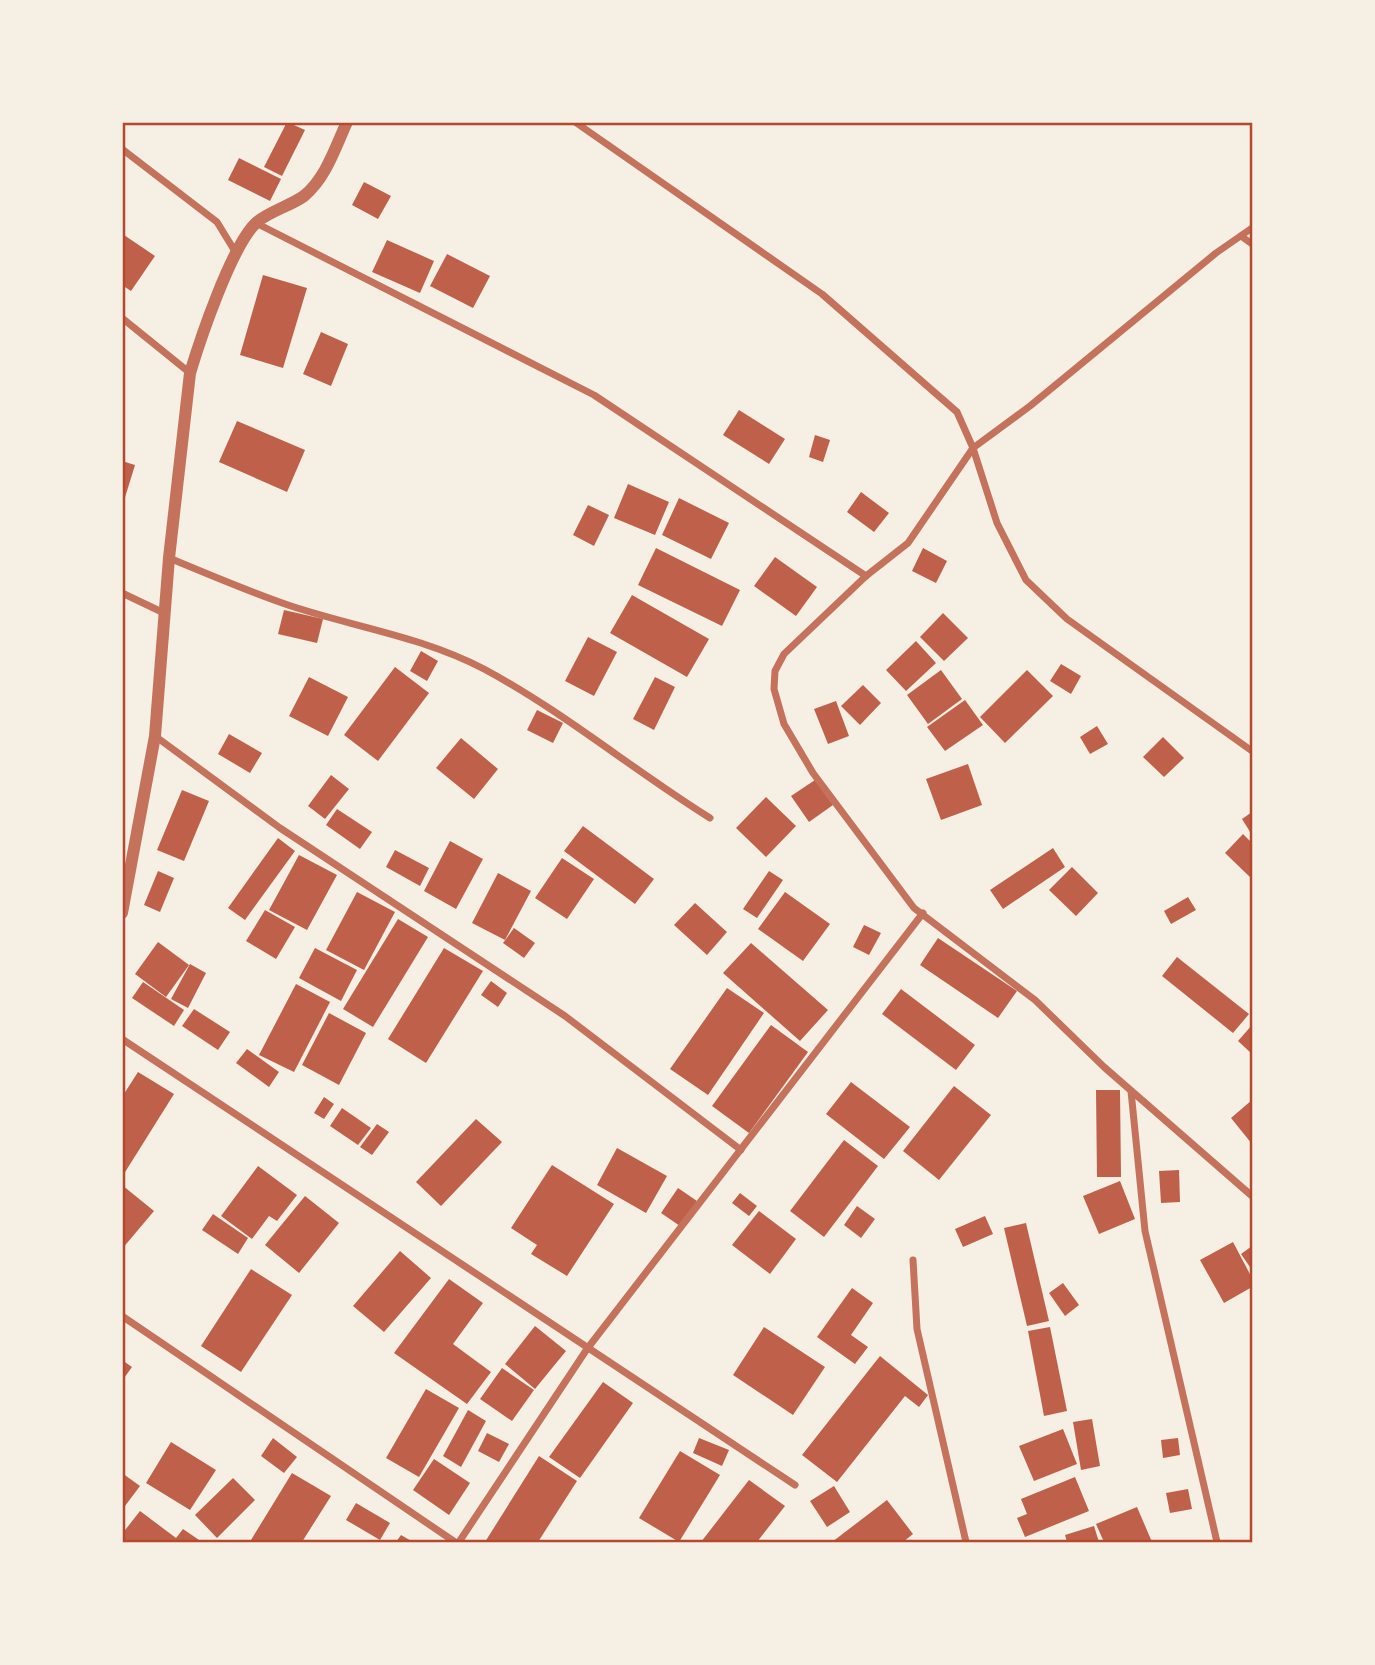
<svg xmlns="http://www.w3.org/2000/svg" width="1375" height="1665" viewBox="0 0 1375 1665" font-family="'IBM Plex Serif',serif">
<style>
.building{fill:#bf614a}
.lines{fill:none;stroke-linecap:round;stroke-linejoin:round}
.minor{stroke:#c5725c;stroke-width:7}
.tertiary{stroke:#c5725c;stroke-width:12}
.neatline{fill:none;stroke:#b5482f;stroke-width:2.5}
</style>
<rect width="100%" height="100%" fill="#f6efe4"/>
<g class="building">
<polygon points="287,122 305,130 282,176 264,167"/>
<polygon points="239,158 281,179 270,201 228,180"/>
<polygon points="364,182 391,196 378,219 352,205"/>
<polygon points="124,235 155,256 131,291 122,285"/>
<polygon points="387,240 434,261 420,293 372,272"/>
<polygon points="447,254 490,276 473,308 430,286"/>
<polygon points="263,275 307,288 283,368 240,355"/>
<polygon points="321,332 348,344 331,386 303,374"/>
<polygon points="739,410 785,439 769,464 723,435"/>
<polygon points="237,421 305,450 287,492 219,462"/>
<polygon points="815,435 830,440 823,462 809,457"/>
<polygon points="122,461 135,465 123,504 122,504"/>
<polygon points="628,484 669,502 655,535 614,518"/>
<polygon points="861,492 889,513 874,532 847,512"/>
<polygon points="679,498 729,523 711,559 662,535"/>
<polygon points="588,505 609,515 594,546 573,535"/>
<polygon points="656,548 740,590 722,626 638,585"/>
<polygon points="923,548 947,561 936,583 912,571"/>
<polygon points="775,557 817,587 796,616 754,586"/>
<polygon points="632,595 709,639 687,677 610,633"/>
<polygon points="284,610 323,619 317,643 278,634"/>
<polygon points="943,613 968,638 944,661 920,637"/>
<polygon points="588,637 617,652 594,696 565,681"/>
<polygon points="916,641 936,663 906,691 886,670"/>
<polygon points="421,651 438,661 427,681 410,671"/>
<polygon points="1061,664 1081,676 1071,694 1050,681"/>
<polygon points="395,667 429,693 378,761 344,735"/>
<polygon points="941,670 962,699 928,724 907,695"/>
<polygon points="1027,670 1053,696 1005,743 980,717"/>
<polygon points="309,677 348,697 328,736 289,716"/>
<polygon points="655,677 675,687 654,730 633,719"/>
<polygon points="863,685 881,703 860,725 841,706"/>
<polygon points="965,700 983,725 945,751 927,727"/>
<polygon points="836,701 849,736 828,744 814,709"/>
<polygon points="537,710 563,723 553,743 527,730"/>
<polygon points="1097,726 1108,744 1090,754 1080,737"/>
<polygon points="229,734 262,753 250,773 218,754"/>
<polygon points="1163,737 1184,758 1164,777 1143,757"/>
<polygon points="461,738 498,769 474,799 436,768"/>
<polygon points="968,764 982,805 941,820 926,779"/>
<polygon points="331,775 349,789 325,819 308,806"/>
<polygon points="815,780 833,805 809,822 791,796"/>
<polygon points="182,790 209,801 184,861 157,850"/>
<polygon points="766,797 796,826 766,857 736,828"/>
<polygon points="337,809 372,832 360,849 326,825"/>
<polygon points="1252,812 1252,835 1242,819"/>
<polygon points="583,826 654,879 635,904 564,851"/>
<polygon points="1243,834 1252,843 1252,879 1225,853"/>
<polygon points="278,838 295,851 245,920 228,908"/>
<polygon points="450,841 483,859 456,909 424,891"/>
<polygon points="1053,848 1065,867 1003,909 990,890"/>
<polygon points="395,850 429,868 420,886 386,867"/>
<polygon points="299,855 337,875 307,930 269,910"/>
<polygon points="562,858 594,879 567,919 535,898"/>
<polygon points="1072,867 1098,893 1076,916 1049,890"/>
<polygon points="158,871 174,878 160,912 144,905"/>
<polygon points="769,871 783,880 757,918 743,909"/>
<polygon points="498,873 531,891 505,940 472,923"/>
<polygon points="357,892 395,912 364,970 326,950"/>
<polygon points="785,892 830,924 803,961 758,929"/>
<polygon points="1188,897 1196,910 1171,924 1164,911"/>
<polygon points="695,903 727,932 707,955 674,925"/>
<polygon points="265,910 295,927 276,959 246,941"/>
<polygon points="398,919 428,937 373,1027 343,1009"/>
<polygon points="864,925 881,933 869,955 853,947"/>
<polygon points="514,928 535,943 524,958 503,943"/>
<polygon points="938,938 1017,991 998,1018 920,965"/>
<polygon points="158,942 189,965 166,997 135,974"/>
<polygon points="751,943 828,1010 800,1041 723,973"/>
<polygon points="315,948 357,970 341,1001 299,978"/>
<polygon points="444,948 483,971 426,1063 388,1039"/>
<polygon points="1177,957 1249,1014 1233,1033 1162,976"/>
<polygon points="190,964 206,973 188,1008 171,999"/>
<polygon points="491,981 507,993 498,1007 481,995"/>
<polygon points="143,982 184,1010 174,1026 132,998"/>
<polygon points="296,984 330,1002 294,1072 259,1055"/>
<polygon points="727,988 764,1013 708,1095 670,1069"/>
<polygon points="901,989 975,1045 956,1070 882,1014"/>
<polygon points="194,1009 230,1032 218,1050 182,1026"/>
<polygon points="329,1013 366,1033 339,1085 302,1065"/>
<polygon points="771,1025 808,1052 749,1133 712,1106"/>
<polygon points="1252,1025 1252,1054 1238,1041"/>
<polygon points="247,1049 279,1072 269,1087 236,1063"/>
<polygon points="138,1072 174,1094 122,1177 122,1097"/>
<polygon points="851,1082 910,1127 884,1159 826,1114"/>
<polygon points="954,1086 991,1115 939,1180 903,1151"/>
<polygon points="1096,1090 1120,1090 1121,1177 1097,1177"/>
<polygon points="324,1097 334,1104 324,1119 314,1113"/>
<polygon points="1252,1100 1252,1144 1231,1118"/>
<polygon points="342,1108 371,1128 358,1145 330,1126"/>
<polygon points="476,1119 502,1142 441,1206 416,1182"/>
<polygon points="377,1124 389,1132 372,1155 360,1147"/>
<polygon points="844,1140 878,1166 824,1237 790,1211"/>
<polygon points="617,1148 667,1176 646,1213 597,1185"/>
<polygon points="552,1165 614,1204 567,1276 531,1254 537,1245 511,1228"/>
<polygon points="258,1166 297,1195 277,1221 269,1216 252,1239 221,1216"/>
<polygon points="1179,1170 1180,1202 1161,1203 1159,1171"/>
<polygon points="1120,1181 1135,1219 1099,1234 1083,1196"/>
<polygon points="122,1185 154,1211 122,1249"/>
<polygon points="678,1188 697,1201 680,1226 661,1213"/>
<polygon points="740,1193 757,1206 749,1216 732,1203"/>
<polygon points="305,1196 339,1223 299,1273 265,1245"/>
<polygon points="857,1206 875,1219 861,1238 844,1225"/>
<polygon points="759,1211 796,1239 770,1274 732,1245"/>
<polygon points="213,1214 248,1238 238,1254 202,1230"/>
<polygon points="985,1216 993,1234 963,1247 955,1229"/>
<polygon points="1026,1223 1049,1321 1027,1326 1004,1228"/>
<polygon points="1233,1242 1252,1278 1252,1287 1224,1303 1200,1260"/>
<polygon points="1252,1246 1252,1270 1241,1254"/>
<polygon points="400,1251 431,1278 384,1332 353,1306"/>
<polygon points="251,1269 292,1295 241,1372 201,1346"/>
<polygon points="449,1279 483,1303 453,1344 491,1372 467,1404 394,1353"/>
<polygon points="1063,1283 1079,1305 1065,1316 1049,1293"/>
<polygon points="852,1288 873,1303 851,1335 868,1347 855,1364 817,1337"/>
<polygon points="535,1326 566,1351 535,1389 505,1364"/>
<polygon points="764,1327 825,1367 793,1415 733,1375"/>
<polygon points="1050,1327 1067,1411 1044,1416 1028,1331"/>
<polygon points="880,1356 928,1395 919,1407 905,1396 837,1482 802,1455"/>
<polygon points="122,1360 132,1367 122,1381"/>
<polygon points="502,1368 534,1390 512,1421 480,1399"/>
<polygon points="603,1382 633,1403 580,1478 549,1457"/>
<polygon points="426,1389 459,1408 419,1477 386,1458"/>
<polygon points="468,1410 486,1421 461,1467 443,1456"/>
<polygon points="1092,1419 1100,1466 1081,1470 1073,1422"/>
<polygon points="1063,1429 1077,1464 1034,1481 1019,1446"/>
<polygon points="487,1433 509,1444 499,1462 478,1451"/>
<polygon points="273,1438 297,1457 284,1473 261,1456"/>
<polygon points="699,1438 729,1450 722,1466 693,1453"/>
<polygon points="1178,1438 1180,1455 1163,1458 1161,1440"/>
<polygon points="171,1442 216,1470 190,1510 146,1483"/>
<polygon points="680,1451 720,1475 679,1542 639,1518"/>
<polygon points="539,1456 577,1481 538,1542 485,1542"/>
<polygon points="434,1459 470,1483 449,1515 413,1490"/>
<polygon points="122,1473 140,1486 122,1510"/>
<polygon points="292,1473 331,1496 302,1542 256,1542 251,1540"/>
<polygon points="1075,1477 1089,1511 1025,1537 1017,1518 1027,1514 1021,1499"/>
<polygon points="233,1478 255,1500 217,1538 195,1515"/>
<polygon points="749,1480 785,1506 757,1542 701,1542"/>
<polygon points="834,1486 850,1512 827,1527 810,1501"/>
<polygon points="1188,1489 1192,1509 1170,1513 1166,1493"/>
<polygon points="887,1500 913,1534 903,1542 832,1542"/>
<polygon points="356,1503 390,1523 380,1540 346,1520"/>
<polygon points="1137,1507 1152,1542 1104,1542 1096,1524"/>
<polygon points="140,1511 176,1538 183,1529 202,1542 122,1542 122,1534"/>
<polygon points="1094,1526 1099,1542 1067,1542 1065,1535"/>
<polygon points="401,1535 413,1542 396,1542"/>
</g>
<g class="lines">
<g class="minor">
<polyline points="575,122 822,294 957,412 973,448 997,523 1026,580 1067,619 1252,751"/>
<polyline points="122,149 217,222 236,253"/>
<polyline points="256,223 594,395 866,576"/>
<polyline points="1252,228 1216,253 1030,406 973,448 908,543 866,576 784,654 775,671 774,689 784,724 813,773 914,908 1035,1000 1104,1067 1252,1196"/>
<polyline points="1241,236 1252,244"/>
<polyline points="122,318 190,373"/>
<path d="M169,558C208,574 247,591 288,605C353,627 421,636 484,669C564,712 633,770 710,818"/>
<polyline points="122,593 164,613"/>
<polyline points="155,736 280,828 565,1016 741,1150"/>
<polyline points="122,1039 795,1485"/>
<polyline points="1131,1091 1145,1231 1217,1542"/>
<polyline points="913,1260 917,1329 966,1542"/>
<polyline points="122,1316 455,1542"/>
<polyline points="459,1542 587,1349 923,913"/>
</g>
<path class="tertiary" d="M122,913L155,736L169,558L190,373C200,340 232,244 257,222C270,211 290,206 304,196C326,178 335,148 347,122"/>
</g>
<rect width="1375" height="1665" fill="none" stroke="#f6efe4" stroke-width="248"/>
<rect x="124" y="124" width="1127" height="1417" class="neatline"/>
</svg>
